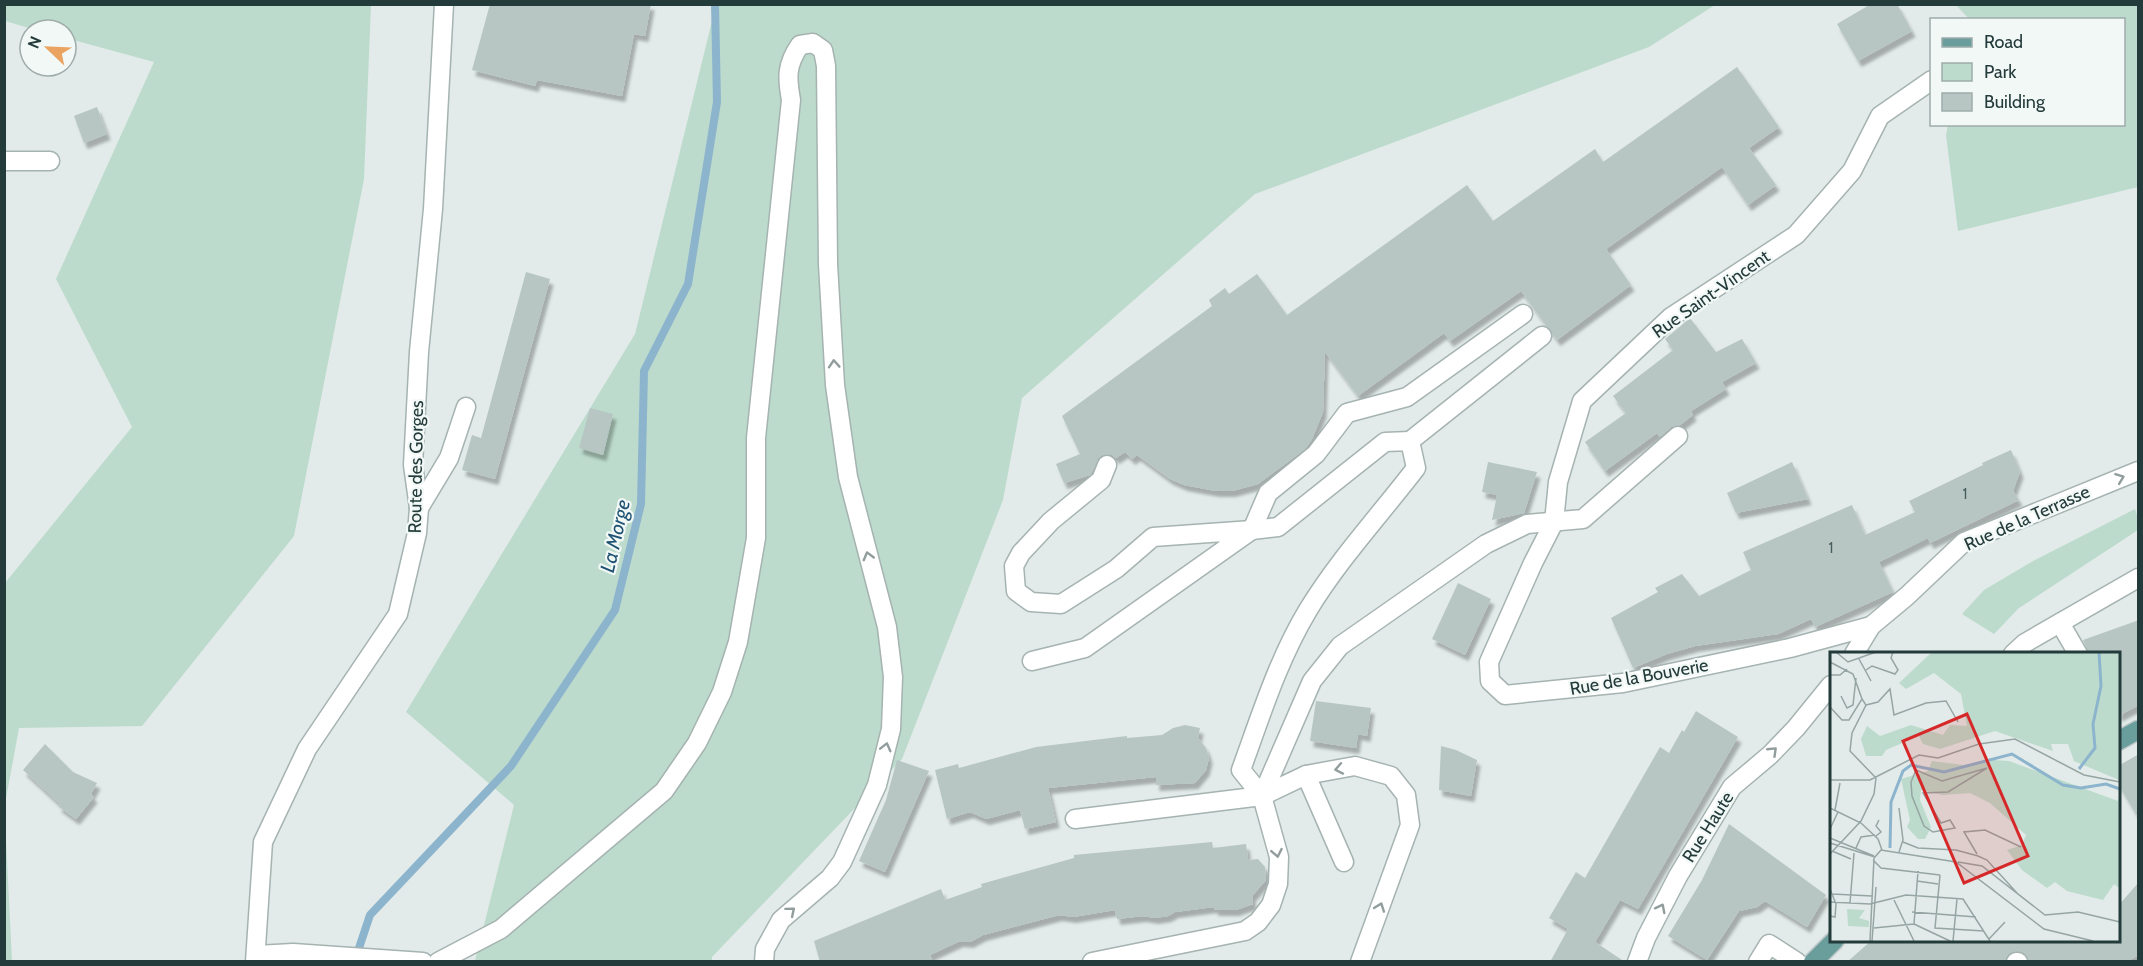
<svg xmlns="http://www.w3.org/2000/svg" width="2143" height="966" viewBox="0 0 2143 966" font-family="Cabin,sans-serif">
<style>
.green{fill:#bcdbcc}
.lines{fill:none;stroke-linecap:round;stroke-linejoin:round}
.stream{stroke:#8db4cd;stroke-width:8}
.building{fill:#b7c6c3;filter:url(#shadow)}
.minor-casing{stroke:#a5b3b1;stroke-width:21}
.major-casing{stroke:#c1c8c8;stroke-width:21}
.minor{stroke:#fff;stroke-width:18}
.major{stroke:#699e9d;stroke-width:18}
.oneway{stroke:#919d9c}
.labels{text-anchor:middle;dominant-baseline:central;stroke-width:4.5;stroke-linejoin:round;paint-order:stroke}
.number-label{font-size:15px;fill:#485e5c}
.street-label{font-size:18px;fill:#233b3a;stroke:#f2f8f6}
.water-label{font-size:20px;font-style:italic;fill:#205274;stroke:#f2f8f6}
.inset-river{fill:none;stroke:#8db4cd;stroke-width:3}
.inset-road{fill:none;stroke:#96a5a3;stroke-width:1.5}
.view{fill:#d62828;fill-opacity:0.15;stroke:#d62828;stroke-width:3}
.inset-edge{fill:none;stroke:#233b3a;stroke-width:3}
</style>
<defs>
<filter id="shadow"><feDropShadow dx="3.5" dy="6" stdDeviation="1.5" flood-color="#0004"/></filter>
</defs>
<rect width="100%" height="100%" fill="#e2ebe9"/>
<g class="green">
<polygon points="5,4 371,5 364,179 294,536 142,726 19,728 5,804 5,583 132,427 56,279 154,62 66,38 66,30 36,30 5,21"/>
<polygon points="716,5 1715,5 1649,47 1255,194 1022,398 1003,500 902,759 712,957 712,961 475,961 514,805 406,712 635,334"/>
<polygon points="1956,5 2138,5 2138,187 1958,231 1946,135 1948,125 2124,124 2124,20 1969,19"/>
<polygon points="2135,509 2138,518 2138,530 2019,608 1994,634 1962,614 1984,590 2035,560"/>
<polygon points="4,819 5,819 12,961 5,961"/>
</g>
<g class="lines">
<polyline class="stream" points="356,957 370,915 511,766 615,610 641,504 644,371 688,284 717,102 715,4"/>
</g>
<g class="building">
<polygon points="490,4 651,4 645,36 634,34 622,96 537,80 535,86 472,70"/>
<polygon points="1871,4 1897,4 1912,31 1858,61 1837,24"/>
<polygon points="1737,67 1779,127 1749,148 1776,185 1748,205 1722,167 1606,249 1631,285 1557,340 1521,291 1450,341 1444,333 1358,396 1325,352 1323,412 1312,439 1305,449 1258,484 1232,491 1216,491 1184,485 1170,479 1137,455 1132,459 1125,452 1116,458 1111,454 1101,456 1090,475 1064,483 1056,464 1080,454 1062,416 1212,306 1209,300 1225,288 1229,294 1257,274 1287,315 1467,185 1493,221 1595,149 1603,162"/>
<polygon points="97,107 107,134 84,143 74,116"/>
<polygon points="526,272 550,279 495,479 462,470 472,435 481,438"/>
<polygon points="1690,318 1716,352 1742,339 1756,363 1722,382 1726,389 1691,411 1693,415 1680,425 1671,427 1660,437 1657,433 1605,471 1585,442 1626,413 1613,396 1673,350 1665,339"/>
<polygon points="590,408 613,414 603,455 579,448"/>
<polygon points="2011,450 2020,472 2013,491 2019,500 1930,543 1928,538 1879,562 1893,592 1815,627 1811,619 1778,634 1695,646 1667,654 1633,668 1611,618 1658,592 1655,588 1682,574 1699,596 1751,570 1743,552 1852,505 1865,535 1915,512 1909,501 1983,465 1982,463"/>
<polygon points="1488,462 1537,472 1524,513 1492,520 1497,495 1482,492"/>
<polygon points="1792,462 1808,499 1736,513 1727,493"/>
<polygon points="1458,583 1491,599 1465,655 1432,639"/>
<polygon points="2139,620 2139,705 2118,716 2118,654 2089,654 2083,640"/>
<polygon points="1316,701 1371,708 1367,736 1358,734 1356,748 1310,741"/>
<polygon points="1696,711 1738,737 1638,909 1620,900 1595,942 1625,962 1550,962 1568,929 1549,918 1569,884 1576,872 1585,878 1660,747 1669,753 1682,730 1684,732"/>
<polygon points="1185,725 1200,728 1198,738 1206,748 1209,758 1206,770 1195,783 1156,785 1156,777 1048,788 1056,822 1025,829 1020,810 986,819 970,812 947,819 935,770 958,764 959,768 1036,747 1127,736 1127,738 1162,735 1173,728"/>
<polygon points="45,744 73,772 97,783 91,794 94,797 76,819 58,806 60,804 23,770"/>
<polygon points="1441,746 1456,750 1477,760 1471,796 1439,790"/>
<polygon points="2139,754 2139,819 2118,784 2118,766"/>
<polygon points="897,760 929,771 885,872 859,861 886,800"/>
<polygon points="1729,824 1826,895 1807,927 1765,901 1757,907 1739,911 1707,960 1668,936 1702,880"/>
<polygon points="1212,842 1213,848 1246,844 1248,860 1258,859 1265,867 1266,880 1252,896 1253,904 1236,910 1215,910 1214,907 1175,912 1168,916 1155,918 1143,916 1117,919 1115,910 1073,917 1059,915 983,935 970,942 960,941 930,955 933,962 820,962 814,941 941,889 945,900 982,887 981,884 1074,858 1074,855"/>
<polygon points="2139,882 2139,955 2126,962 2029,962 2024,953 2018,951 2010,953 2005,962 1847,962 1872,940 2118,940 2118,906"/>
</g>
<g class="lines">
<g class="minor-casing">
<g id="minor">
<polyline points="4,161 50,161"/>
<polyline points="1410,441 1542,336"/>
<polyline points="419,508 449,458 466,407"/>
<polyline points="1252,530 1268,493 1316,454 1347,413 1407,397 1523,314"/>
<polyline points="2060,623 2078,654"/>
<polyline points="1871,626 1790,648 1623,683 1505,695 1490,681 1489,662 1533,563 1554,522 1558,482 1582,401 1671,317 1796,235 1852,171 1880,116 1932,80"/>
<polyline points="1854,654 1871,626 1907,596 1964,542 2138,471"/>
<polyline points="2013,654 2025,643 2138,578"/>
<polyline points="1032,661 1085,648 1252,530 1153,537 1116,569 1061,604 1031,602 1016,591 1014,566 1021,553 1051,521 1101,480 1107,465"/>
<polyline points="1306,775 1344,862"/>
<polyline points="1262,796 1312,681 1340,646 1486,544 1527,524 1583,519 1678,436"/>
<polyline points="1075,819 1262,796 1306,775 1355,766 1391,776 1406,795 1410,825 1360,962"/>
<polyline points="256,955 293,953 423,962"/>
<polyline points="255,962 263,842 307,749 398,614 417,533 419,508 413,465 419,352 433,209 444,4"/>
<path d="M438,962L501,929L664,791L697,743L722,692L738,642L756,538V438L791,100C787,78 786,65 800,45L813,43L823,50L826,66L828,264L835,385L848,477L887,627L893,677L891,729L877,785L842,862L830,878L781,920L765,949L764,962"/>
<path d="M1092,962L1245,931L1258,922L1271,905L1278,884L1279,857L1262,796L1241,770C1261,715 1278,660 1308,610C1339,559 1380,515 1416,468L1410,441L1385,442L1278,527L1252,530"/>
<polyline points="1637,962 1646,938 1678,876 1732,787 1770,755 1796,728 1831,685"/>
<polyline points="1758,962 1769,944 1797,962"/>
<polyline points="2016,962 2018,962"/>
</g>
</g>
<g class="major-casing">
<g id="major">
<polyline points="2118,741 2138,730"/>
<polyline points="1813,962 1835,940"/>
</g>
</g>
<use href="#minor" class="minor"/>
<use href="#major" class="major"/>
</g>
<defs><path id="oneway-chevron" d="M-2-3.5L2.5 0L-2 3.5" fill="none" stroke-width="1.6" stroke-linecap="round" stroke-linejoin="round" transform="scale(1.5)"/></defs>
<g class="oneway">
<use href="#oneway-chevron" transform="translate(834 364) rotate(-94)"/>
<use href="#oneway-chevron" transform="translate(2120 478) rotate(-21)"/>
<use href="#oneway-chevron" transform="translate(868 556) rotate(-105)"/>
<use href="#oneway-chevron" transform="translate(886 747) rotate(-76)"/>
<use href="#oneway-chevron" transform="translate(1773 751) rotate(-44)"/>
<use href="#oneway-chevron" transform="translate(1339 769) rotate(169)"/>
<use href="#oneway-chevron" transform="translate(1277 853) rotate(79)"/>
<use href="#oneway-chevron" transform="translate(1380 907) rotate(-70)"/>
<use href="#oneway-chevron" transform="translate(1661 908) rotate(-63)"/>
<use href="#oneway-chevron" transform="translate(791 911) rotate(-40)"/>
</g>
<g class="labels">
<g class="number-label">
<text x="1965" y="494">1</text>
<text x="1831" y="548">1</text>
</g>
<g class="street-label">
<text transform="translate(1711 294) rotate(-35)">Rue Saint-Vincent</text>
<text transform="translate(416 467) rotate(-89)">Route des Gorges</text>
<text transform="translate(2027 518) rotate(-24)">Rue de la Terrasse</text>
<text transform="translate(1639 677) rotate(-10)">Rue de la Bouverie</text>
<text transform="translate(1708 827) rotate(-58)">Rue Haute</text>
</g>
<g class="water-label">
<text transform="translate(615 536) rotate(-77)">La Morge</text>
</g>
</g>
<g transform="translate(1830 652)">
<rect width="290" height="290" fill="#e2ebe9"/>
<path d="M102,0H289V128L244,109L238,92H221L223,99L165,79L110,97L93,92L89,84L56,98L52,104H36L31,87L37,74L50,84L81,73L113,83L120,73L137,74L131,42L104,21L76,37L69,31ZM164,108L179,109L288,149L289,145V236L284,232L273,248L237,239L225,230L217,236L192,218L177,198L192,193L196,183L160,151L140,141L112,143L91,138L90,148L101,175L95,187H88L77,175L80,168L71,127L98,119L102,109L133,113ZM17,257L35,258L29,266L39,269V275L18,274Z" fill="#bcdbcc"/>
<path class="inset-river" d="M249,117L265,96L263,72L271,34L269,0M60,196L61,150L73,119L81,113L114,120L182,102L233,133L251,136L276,132L290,137"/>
<path class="inset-road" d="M6,0L18,10L46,0M29,7L41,29M0,10L23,22L32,47L19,68H12L0,55M36,18L42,14L65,22L68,18L61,6L63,0M0,23H10L17,17M11,44L17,56L23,53L26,26M32,47L36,53L22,81L20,99L46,126M36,53L48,50L60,37L64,63L96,51L116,49L128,70M157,116L118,140L93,141L111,171L120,168L125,176L103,180L94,174L82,144L81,130L86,118L112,129ZM0,128H40L89,103L108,106L149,92L185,87L254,123L290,130M0,156L31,171L48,187L52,198M69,156L73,188L69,200M5,158L10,131M0,177L8,160M46,184L51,180L46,174L49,168M0,186L44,204M73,190L88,196L126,198L148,204L157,208L187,241M0,191L45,205M26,196L31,185L45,183M2,199L21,207M0,202L31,169L44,142L46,126M147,202L134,180L155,178L191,195M43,208L51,216L110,223M128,210L152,214L215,263L248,260L290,270M110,223L105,276L154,279M87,229L108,232M0,237L6,252L5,265L0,264M2,242L42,244M64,248L84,289M0,250L40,252L76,243L133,247L160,289M20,251L24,201M82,260L146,265M84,272L88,219M84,272L120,289M44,276L84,272M159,287L175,270M40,289L44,206L51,198L126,210L214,277L263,289M42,289L46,235M123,289L127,247"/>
<path class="view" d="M137,62L198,204L134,231L73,89Z"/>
<rect width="290" height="290" class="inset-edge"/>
</g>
<rect width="2143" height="966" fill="none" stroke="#233b3a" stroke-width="12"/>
<rect x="1930" y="18" width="195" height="108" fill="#f2f8f6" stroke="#9facab" stroke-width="1.5"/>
<rect x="1942" y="38" width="30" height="9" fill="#699e9d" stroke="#9facab" stroke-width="1.5"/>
<text x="1984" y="48" font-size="18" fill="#233b3a">Road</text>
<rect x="1942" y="63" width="30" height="18" fill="#bcdbcc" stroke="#9facab" stroke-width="1.5"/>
<text x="1984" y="78" font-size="18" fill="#233b3a">Park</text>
<rect x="1942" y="93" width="30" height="18" fill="#b7c6c3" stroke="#9facab" stroke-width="1.5"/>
<text x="1984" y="108" font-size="18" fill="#233b3a">Building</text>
<g transform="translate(48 48) rotate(293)"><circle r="28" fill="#f2f8f6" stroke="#9facab" stroke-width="1.5"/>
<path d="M0-4.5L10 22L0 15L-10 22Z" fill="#eaa361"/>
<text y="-9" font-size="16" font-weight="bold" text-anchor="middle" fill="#233b3a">N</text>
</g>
</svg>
